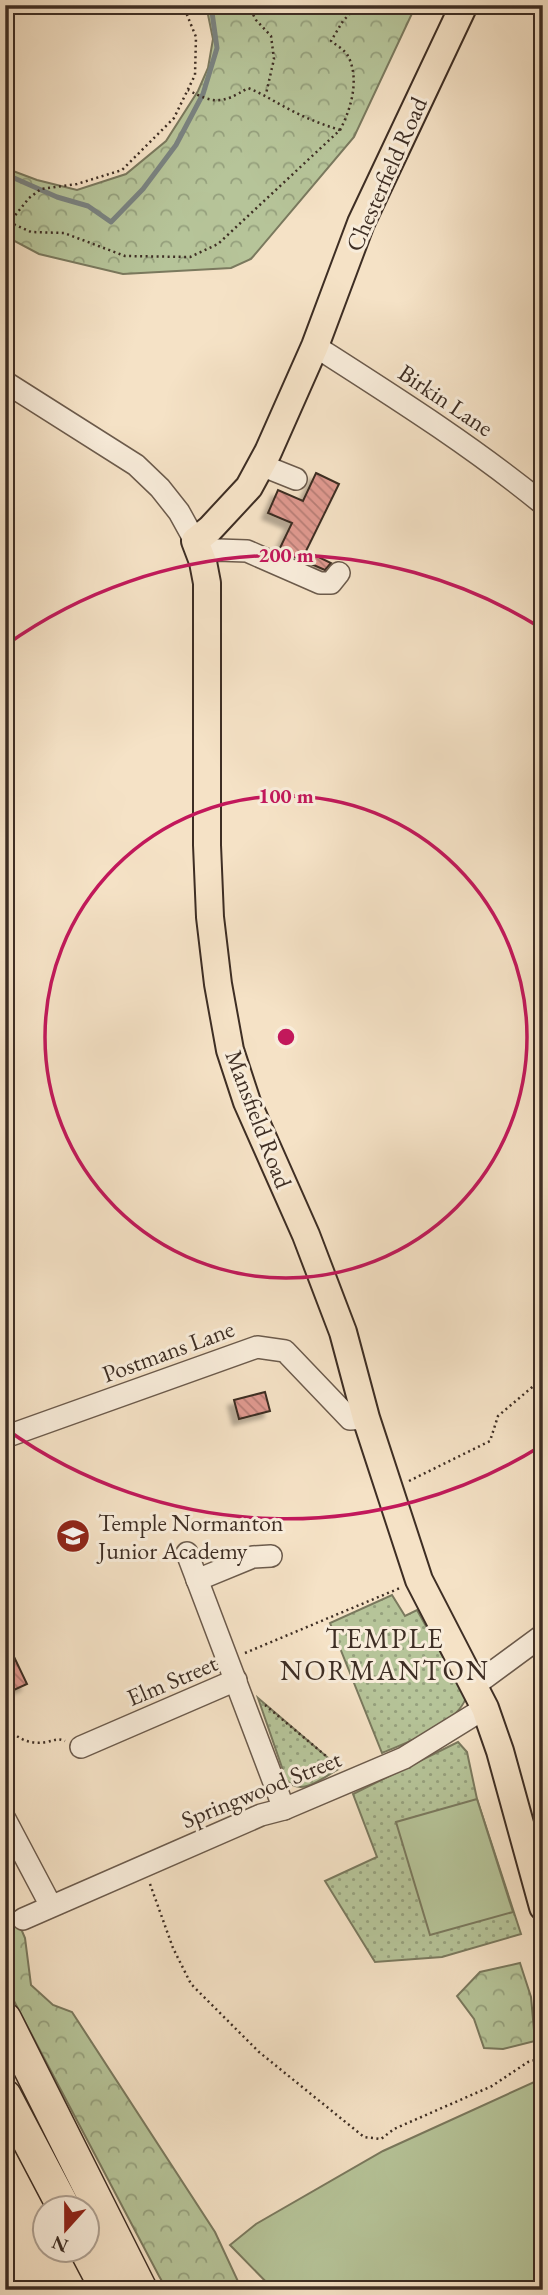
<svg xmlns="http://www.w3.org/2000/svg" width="548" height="2295" viewBox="0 0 548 2295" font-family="'EB Garamond',serif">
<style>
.grass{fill:url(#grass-dots);stroke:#7a795e;stroke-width:2}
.forest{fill:url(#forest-crowns);stroke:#7a795e;stroke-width:2}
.garden{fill:#b6c499;stroke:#7a795e;stroke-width:2}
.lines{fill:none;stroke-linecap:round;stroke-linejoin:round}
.stream{stroke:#7a8381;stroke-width:5}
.building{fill:url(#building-back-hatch);stroke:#3e2e24;stroke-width:2;filter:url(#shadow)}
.minor-casing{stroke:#6c5b4c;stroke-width:24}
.major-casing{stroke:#3e2e24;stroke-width:30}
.highway-casing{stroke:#3e2e24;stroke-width:35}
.path{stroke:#3e2e24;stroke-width:2.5;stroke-dasharray:2 3.5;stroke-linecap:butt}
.minor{stroke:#f8ecda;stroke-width:21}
.major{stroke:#f5e2c6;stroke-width:26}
.highway{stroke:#f5e2c6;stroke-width:32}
.ring{fill:none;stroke:#c2185b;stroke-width:3.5}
.labels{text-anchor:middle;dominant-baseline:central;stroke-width:6;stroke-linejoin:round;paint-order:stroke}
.street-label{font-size:24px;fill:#3e2e24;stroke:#f8ecda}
.poi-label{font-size:24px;fill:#3e2e24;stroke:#f8ecda;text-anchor:start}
.quarter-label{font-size:28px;letter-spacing:2px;fill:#3e2e24;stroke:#f8ecda}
.centre{fill:#c2185b;stroke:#f8ecda;stroke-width:3.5}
.ring-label{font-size:21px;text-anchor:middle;font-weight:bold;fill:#c2185b;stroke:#f8ecda;stroke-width:6;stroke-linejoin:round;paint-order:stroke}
</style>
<defs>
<pattern id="grass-dots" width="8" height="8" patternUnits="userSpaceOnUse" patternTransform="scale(1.75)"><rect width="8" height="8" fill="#b6c499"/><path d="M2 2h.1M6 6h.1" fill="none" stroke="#95a07d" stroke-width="1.8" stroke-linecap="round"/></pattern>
<pattern id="forest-crowns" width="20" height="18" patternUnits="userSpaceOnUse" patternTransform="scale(1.75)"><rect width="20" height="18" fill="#b6c499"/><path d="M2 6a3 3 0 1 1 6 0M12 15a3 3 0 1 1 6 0" fill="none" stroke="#95a07d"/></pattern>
<pattern id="building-back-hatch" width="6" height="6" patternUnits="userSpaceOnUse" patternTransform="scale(1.75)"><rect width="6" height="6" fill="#df998f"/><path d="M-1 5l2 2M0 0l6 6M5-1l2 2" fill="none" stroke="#b67d75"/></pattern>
<filter id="shadow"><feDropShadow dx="-6" dy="6" stdDeviation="2" flood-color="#0004"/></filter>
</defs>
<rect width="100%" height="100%" fill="#f5e2c6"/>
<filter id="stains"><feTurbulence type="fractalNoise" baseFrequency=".00286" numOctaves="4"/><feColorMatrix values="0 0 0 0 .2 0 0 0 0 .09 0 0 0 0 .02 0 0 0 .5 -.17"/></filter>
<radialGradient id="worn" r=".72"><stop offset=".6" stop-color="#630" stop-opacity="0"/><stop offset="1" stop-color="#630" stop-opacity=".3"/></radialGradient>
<g class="grass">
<path d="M392,1595L405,1616L417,1610L466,1698C455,1726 408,1742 382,1753L330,1623Z"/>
<path d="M258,1698L340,1768C325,1776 300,1799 286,1779Z"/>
<polygon points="458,1742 467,1752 477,1799 521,1934 442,1957 375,1962 325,1881 377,1857 353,1794"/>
</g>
<g class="forest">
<polygon points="206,5 416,5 354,137 251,259 231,268 123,274 39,254 5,236 5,168 37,180 77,190 126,174 166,141 198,91 208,68 213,39"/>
<polygon points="5,1891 25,1938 31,1985 53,2005 72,2012 215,2232 242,2290 167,2290 159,2276 5,1984"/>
<polygon points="520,1963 531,1997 535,2041 503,2049 484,2048 474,2019 457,1996 480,1972"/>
</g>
<g class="garden">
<polygon points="477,1799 513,1912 430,1935 396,1822"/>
<polygon points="543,2078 543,2290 274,2290 230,2245 256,2224 383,2151"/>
</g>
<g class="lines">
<polyline class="stream" points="5,174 57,197 88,206 111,222 143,189 176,145 203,94 217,48 211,5"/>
</g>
<g class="building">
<polygon points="316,473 339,484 306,551 331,563 325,570 279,550 292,523 268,513 278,490 303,501"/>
<polygon points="265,1392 270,1411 239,1419 234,1400"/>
<polygon points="5,1638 27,1684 5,1694"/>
</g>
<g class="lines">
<g class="minor-casing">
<g id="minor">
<path d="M315,346C393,396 471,445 543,504"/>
<polyline points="5,382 136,465 160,488 179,512 195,541"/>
<polyline points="261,465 296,479"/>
<polyline points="200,553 218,550 247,551 320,583 331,583 339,573"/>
<polyline points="5,1437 257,1347 285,1351 350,1419 366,1418"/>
<polyline points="187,1553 284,1809"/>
<polyline points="197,1580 253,1557 271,1556"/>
<polyline points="475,1685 543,1635"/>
<polyline points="81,1747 236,1680"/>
<polyline points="5,1819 51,1906"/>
<polyline points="23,1919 261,1815 284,1809 404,1758 485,1708"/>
</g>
</g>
<g class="major-casing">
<polyline id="major" points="464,5 361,223 315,346 268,452 249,487 210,529 195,541 203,562 207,583 207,845 210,917 218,984 230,1050 247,1102 306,1235 343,1332 366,1418 419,1580 485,1708 500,1751 543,1907"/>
</g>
<g class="highway-casing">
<g id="highway">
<polyline points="5,2019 141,2290"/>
<polyline points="5,2096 64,2208"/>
<polyline points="86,2250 107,2290"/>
</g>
</g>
<g class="path">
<polyline points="248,5 256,20 271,36 274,59 266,94"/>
<path d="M340,130C351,109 360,79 348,56C345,50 336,45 331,41L343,21L358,5"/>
<path d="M9,222L31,232L64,233L125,256L190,257L218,244L340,130C320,124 301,116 283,106C270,99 261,93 248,88C222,104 214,104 188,90"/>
<polyline points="5,228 29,198 41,189 77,184 122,170 174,118 195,75 196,37 183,5"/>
<polyline points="409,1481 490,1441 498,1416 543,1378"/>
<polyline points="245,1653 400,1588"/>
<polyline points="265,1705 338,1766"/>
<path d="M5,1725C17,1739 29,1745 47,1742C55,1740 58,1738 65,1741"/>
<polyline points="150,1884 173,1948 191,1984 259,2052 364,2137 381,2139 394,2129 492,2086 528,2062 543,2058"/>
</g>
<use href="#minor" class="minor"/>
<use href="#major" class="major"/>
<use href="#highway" class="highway"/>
</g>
<g class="ring">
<circle cx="286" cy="1037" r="241"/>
<path d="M541 1446A482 482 0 0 1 6 1429M6 645A482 482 0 0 1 541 628"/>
</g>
<defs>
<g id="school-disc" transform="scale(1.75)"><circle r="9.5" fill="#8f2418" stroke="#f8ecda"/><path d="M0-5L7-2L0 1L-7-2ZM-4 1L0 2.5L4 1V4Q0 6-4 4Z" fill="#fff"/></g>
</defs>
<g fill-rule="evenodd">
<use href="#school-disc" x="73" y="1536"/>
</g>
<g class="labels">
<g class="street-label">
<text transform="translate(386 174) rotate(-66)">Chesterfield Road</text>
<text transform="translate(446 400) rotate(34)">Birkin Lane</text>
<text transform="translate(259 1119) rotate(69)">Mansfield Road</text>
<text transform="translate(168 1351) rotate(-20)">Postmans Lane</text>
<text transform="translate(172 1680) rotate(-23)">Elm Street</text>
<text transform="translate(261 1789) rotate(-22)">Springwood Street</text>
</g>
<g class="poi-label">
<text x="98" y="1522">Temple Normanton<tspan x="98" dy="28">Junior Academy</tspan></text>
</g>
<g class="quarter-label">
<text x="385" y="1638">TEMPLE<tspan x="385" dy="32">NORMANTON</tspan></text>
</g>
</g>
<circle cx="286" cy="1037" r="10" class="centre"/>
<g class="ring-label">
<text x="286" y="562">200 m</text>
<text x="286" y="803">100 m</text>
</g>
<rect width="548" height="2295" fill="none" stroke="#f5e2c6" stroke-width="28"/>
<rect x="7" y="7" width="534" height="2281" fill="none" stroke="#3e2e24" stroke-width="3.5"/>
<rect x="14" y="14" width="520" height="2267" fill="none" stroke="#3e2e24" stroke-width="2"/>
<g transform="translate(66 2229) rotate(201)"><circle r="33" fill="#f8ecda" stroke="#aea091" stroke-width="2"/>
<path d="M0-5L12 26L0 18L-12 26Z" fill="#8f2418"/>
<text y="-10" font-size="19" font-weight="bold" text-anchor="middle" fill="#3e2e24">N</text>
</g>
<rect width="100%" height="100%" filter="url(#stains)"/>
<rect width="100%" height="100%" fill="url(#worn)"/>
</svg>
